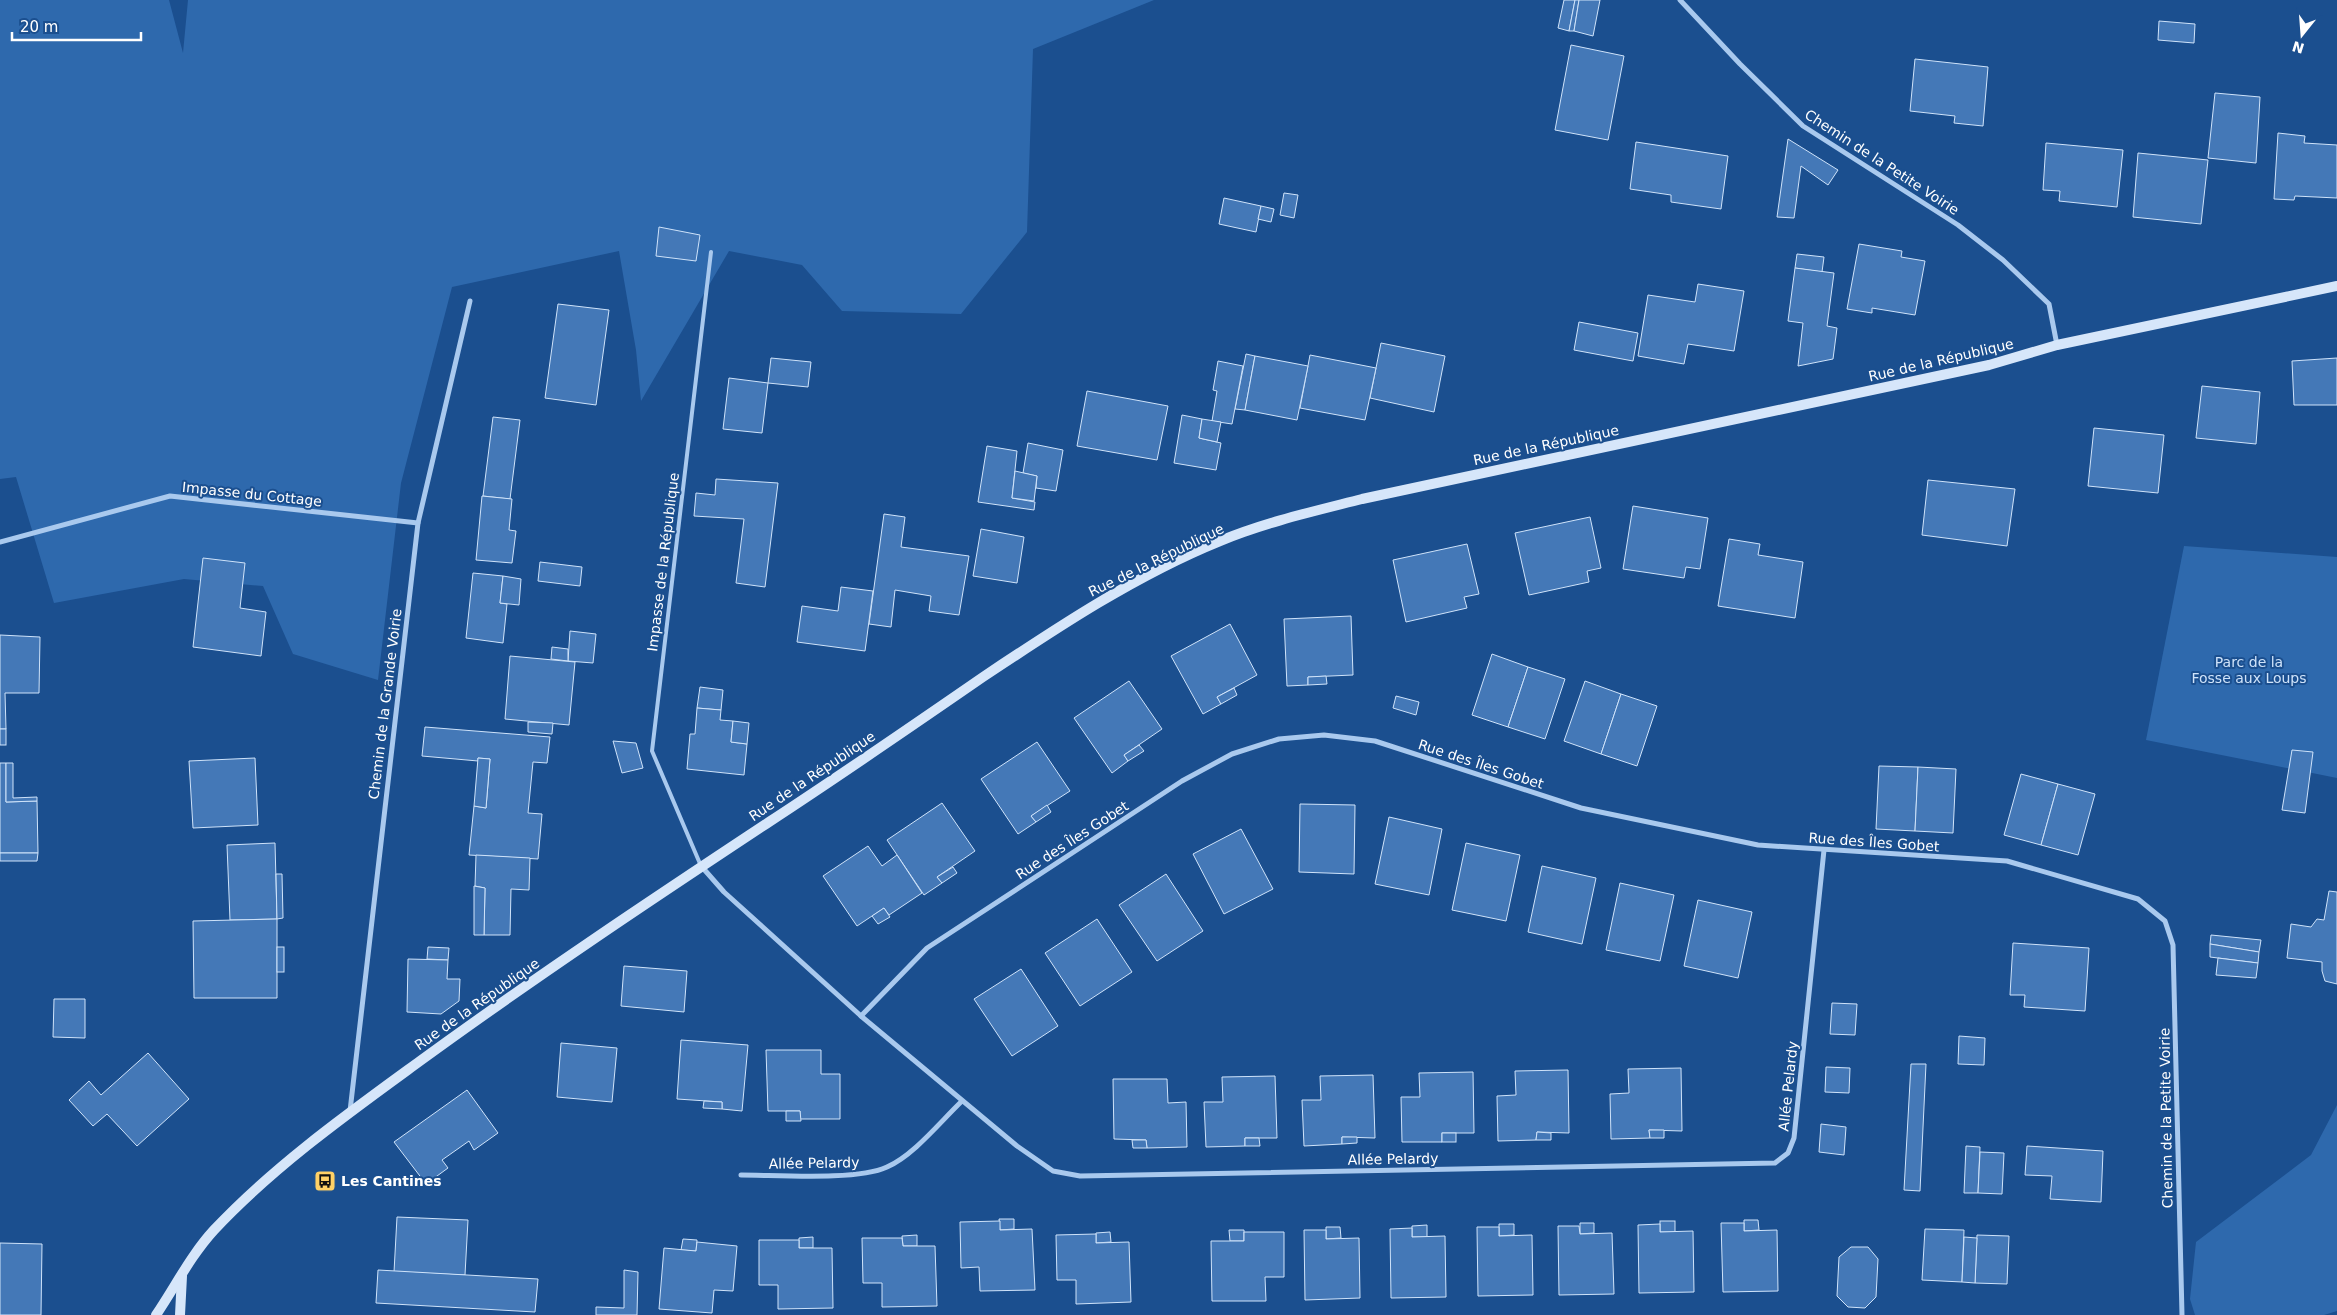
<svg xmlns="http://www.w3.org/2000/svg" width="2337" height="1315" viewBox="0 0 2337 1315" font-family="'DejaVu Sans',sans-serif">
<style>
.green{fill:#2e69ad}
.building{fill:#4478b7;stroke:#cfe3fa}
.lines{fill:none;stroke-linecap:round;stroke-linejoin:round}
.lane{stroke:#a9c9ee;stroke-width:4}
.street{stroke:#a9c9ee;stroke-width:5}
.secondary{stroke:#d6e6fa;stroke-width:10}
.labels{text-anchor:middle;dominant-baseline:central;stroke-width:4;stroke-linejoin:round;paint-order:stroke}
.street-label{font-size:14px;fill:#fff;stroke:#1b4f8f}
.park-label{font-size:14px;fill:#cfe3fa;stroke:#1b4f8f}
.poi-label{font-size:14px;font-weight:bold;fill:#fff;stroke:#1b4f8f;text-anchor:start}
</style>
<rect width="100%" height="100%" fill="#1b4f8f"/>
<g class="green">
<polygon points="0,0 169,0 183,53 188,0 1154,0 1033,49 1027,232 961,314 842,311 802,265 729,251 641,401 636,350 619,251 452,287 401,483 378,680 293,654 263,586 184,579 54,603 16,477 0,479"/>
<polygon points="2184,546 2337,557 2337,778 2146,740"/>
<polygon points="2337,1105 2337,1311 2324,1315 2195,1315 2190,1299 2196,1242 2311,1155"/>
</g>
<g class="building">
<polygon points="1564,0 1575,0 1569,31 1558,28"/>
<polygon points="1575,0 1579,0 1574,31 1569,31"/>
<polygon points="1579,0 1600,0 1593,36 1574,31"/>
<polygon points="2159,21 2195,24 2194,43 2158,40"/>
<polygon points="1571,45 1624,56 1608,140 1555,130"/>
<polygon points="1915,59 1988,67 1983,126 1954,123 1955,116 1910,111"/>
<polygon points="2215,93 2260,97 2256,163 2208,158"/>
<polygon points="2278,133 2305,136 2304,143 2337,145 2337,198 2295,196 2294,200 2274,199"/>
<polygon points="1788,139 1838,170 1828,185 1801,166 1794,218 1777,217"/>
<polygon points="1636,142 1728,156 1721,209 1671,202 1671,195 1630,189"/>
<polygon points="2046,143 2123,150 2117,207 2059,201 2060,191 2043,190"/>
<polygon points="2138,153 2208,160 2201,224 2133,217"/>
<polygon points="1284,193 1298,195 1294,218 1280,215"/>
<polygon points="1224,198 1261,206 1256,232 1219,224"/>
<polygon points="1261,206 1274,209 1271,222 1258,219"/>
<polygon points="659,227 700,235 696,261 656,256"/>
<polygon points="1859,244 1902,251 1901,257 1925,261 1915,315 1872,308 1872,313 1847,309"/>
<polygon points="1797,254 1824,257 1822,272 1795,268"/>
<polygon points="1795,268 1834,273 1827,326 1837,328 1833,359 1798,366 1803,323 1788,321"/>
<polygon points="1698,284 1744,291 1734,351 1688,344 1684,364 1638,356 1648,295 1695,302"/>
<polygon points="558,304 609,310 596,405 545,398"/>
<polygon points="1579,322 1638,333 1633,361 1574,350"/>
<polygon points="1381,343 1445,356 1434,412 1370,398"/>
<polygon points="1246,354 1255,356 1245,410 1235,409"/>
<polygon points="1310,355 1376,368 1365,420 1300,408"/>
<polygon points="1255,356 1308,366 1297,420 1245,410"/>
<polygon points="771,358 811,362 808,387 768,383"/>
<polygon points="2337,358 2337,405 2294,405 2292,361"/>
<polygon points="1218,361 1243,366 1232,424 1212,421 1217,391 1213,390"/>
<polygon points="729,378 768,383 762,433 723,429"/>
<polygon points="2202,386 2260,392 2256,444 2196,438"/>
<polygon points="1087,391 1168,406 1157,460 1077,446"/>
<polygon points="1182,415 1202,419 1199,438 1221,443 1216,470 1174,463"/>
<polygon points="493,417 520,420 510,499 483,496"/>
<polygon points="1202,419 1221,422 1217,442 1199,438"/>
<polygon points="2094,428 2164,435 2158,493 2088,486"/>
<polygon points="1028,443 1063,450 1056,491 1036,488 1037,476 1023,473"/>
<polygon points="987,446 1017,451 1012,498 1035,502 1034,510 978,502"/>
<polygon points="1015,471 1037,476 1034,501 1012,498"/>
<polygon points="716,479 778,483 765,587 736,583 744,519 694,516 696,493 715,495"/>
<polygon points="1928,480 2015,489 2007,546 1922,535"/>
<polygon points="482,496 512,499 509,530 516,531 512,563 476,560"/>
<polygon points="1633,506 1708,518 1700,569 1686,567 1684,578 1623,569"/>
<polygon points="884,514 905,517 901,547 969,556 959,615 929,611 931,596 895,590 891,627 869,624"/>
<polygon points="1590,517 1601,568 1587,571 1589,582 1529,595 1515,533"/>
<polygon points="981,529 1024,537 1017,583 973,576"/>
<polygon points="1729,539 1760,544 1758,555 1803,562 1795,618 1718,606"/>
<polygon points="1467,544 1479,594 1464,597 1467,608 1406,622 1393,560"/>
<polygon points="203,558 245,563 240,608 266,612 261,656 193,647"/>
<polygon points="540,562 582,567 580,586 538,581"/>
<polygon points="473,573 503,576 500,603 507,604 503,643 466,638"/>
<polygon points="503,576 521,579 519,605 500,603"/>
<polygon points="841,587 873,591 865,651 797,642 802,606 838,611"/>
<polygon points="1351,616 1353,675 1308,677 1308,685 1287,686 1284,619"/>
<polygon points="1230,624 1257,675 1217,697 1221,704 1203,714 1171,656"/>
<polygon points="570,631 596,634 593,663 568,661"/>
<polygon points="0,635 40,637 39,693 5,693 6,729 0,729"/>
<polygon points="552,647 568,649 568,661 551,659"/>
<polygon points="1492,654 1528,667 1508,727 1472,715"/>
<polygon points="510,656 575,662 569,725 505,719"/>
<polygon points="1528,667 1565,679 1545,739 1508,727"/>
<polygon points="1326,676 1327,684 1308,685 1308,677"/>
<polygon points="1129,681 1162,729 1124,755 1128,761 1112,773 1074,718"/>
<polygon points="1585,681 1621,694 1601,754 1564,741"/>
<polygon points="700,687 723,690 721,710 697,708"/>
<polygon points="1234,688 1237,695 1221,704 1217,697"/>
<polygon points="1621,694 1657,706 1637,766 1601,754"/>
<polygon points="1396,696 1419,702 1416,715 1393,708"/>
<polygon points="697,708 721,710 720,720 733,721 731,742 747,744 744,775 687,769 690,734 695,734"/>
<polygon points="733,721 749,723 747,744 731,742"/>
<polygon points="528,722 553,723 552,734 528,732"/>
<polygon points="425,727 550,737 547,763 533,762 528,813 542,814 538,859 469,855 474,806 486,808 490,759 478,758 478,761 422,756"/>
<rect x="0" y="729" width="6" height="16"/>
<polygon points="613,741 636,743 643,768 622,773"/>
<polygon points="1037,742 1070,791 1031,816 1036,822 1018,834 981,779"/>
<polygon points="1139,745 1144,751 1128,761 1124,755"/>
<polygon points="2292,750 2313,752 2305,813 2282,810"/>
<polygon points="255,758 258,825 193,828 189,761"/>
<polygon points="478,758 490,759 486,808 474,806"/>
<polygon points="0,763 6,763 6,802 37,801 38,853 0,853"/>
<polygon points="6,763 13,763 13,798 37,797 37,801 6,802"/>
<polygon points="1879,766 1918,767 1915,831 1876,829"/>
<polygon points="1918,767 1956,769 1953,833 1915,831"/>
<polygon points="2021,774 2058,784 2041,845 2004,835"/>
<polygon points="2058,784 2095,794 2078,855 2041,845"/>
<polygon points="942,803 975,851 937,877 942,883 924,895 887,840"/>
<polygon points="1300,804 1355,805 1354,874 1299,872"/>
<polygon points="1047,805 1051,812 1036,822 1031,816"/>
<polygon points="1389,817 1442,829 1429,895 1375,884"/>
<polygon points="1241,829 1273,889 1224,914 1193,854"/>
<polygon points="275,843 277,919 230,920 227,845"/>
<polygon points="1466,843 1520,855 1506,921 1452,910"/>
<polygon points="868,846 882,866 897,855 922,893 889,915 884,908 857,926 823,876"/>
<polygon points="0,853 38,853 37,861 0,861"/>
<polygon points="476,855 530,858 529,890 511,889 510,935 484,935 485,888 475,886"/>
<polygon points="1542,866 1596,878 1582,944 1528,932"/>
<polygon points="953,867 957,873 942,883 937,877"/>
<polygon points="276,874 282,874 283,918 277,919"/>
<polygon points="1166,874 1203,931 1157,961 1119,905"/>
<polygon points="1620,883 1674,895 1660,961 1606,950"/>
<polygon points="474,886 485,888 484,935 474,935"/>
<polygon points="2329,891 2337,892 2337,984 2325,981 2322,971 2322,962 2287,958 2291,924 2311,927 2317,919 2324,920"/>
<polygon points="1698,900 1752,912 1738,978 1684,966"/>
<polygon points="884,908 890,917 878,924 872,916"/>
<polygon points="277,919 277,998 194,998 193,921"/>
<polygon points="1097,919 1132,972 1080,1006 1045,953"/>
<polygon points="2211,935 2261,940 2259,952 2210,944"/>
<polygon points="2013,943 2089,948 2085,1011 2024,1007 2025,995 2010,995"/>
<polygon points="2210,944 2259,952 2258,963 2210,957"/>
<rect x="277" y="947" width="7" height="25"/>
<polygon points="428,947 449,948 448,960 427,959"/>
<polygon points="2218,958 2258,963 2256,978 2216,975"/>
<polygon points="408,959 448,960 447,979 460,979 459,1001 441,1014 407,1012"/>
<polygon points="624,966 687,971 684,1012 621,1006"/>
<polygon points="1021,969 1058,1026 1012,1056 974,999"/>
<polygon points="54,999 85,999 85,1038 53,1037"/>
<polygon points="1832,1003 1857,1004 1855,1035 1830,1034"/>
<polygon points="1959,1036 1985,1038 1984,1065 1958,1064"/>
<polygon points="681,1040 748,1045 742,1111 722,1109 722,1102 677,1099"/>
<polygon points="561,1043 617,1048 612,1102 557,1097"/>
<polygon points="766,1050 821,1050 821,1074 840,1074 840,1119 800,1119 800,1111 768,1111"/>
<polygon points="148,1053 189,1099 137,1146 107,1114 93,1126 69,1100 89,1081 101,1095"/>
<polygon points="1911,1064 1926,1064 1920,1191 1904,1190"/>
<polygon points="1826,1067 1850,1068 1849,1093 1825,1092"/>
<polygon points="1681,1068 1682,1131 1649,1130 1650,1138 1611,1139 1610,1094 1629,1093 1628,1069"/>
<polygon points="1568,1070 1569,1133 1537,1132 1536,1140 1498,1141 1497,1096 1516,1095 1515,1071"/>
<polygon points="1473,1072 1474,1133 1442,1133 1442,1142 1402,1142 1401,1097 1420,1097 1419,1073"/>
<polygon points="1373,1075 1375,1138 1342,1137 1342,1144 1304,1146 1302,1100 1321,1100 1320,1076"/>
<polygon points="1275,1076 1277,1138 1245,1138 1245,1146 1206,1147 1204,1102 1223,1102 1222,1077"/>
<polygon points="1113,1079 1167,1079 1168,1103 1186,1102 1187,1147 1147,1148 1146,1140 1114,1139"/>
<polygon points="467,1090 498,1133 474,1150 469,1141 442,1160 448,1168 426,1184 394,1142"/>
<polygon points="704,1101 722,1102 722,1109 703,1108"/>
<polygon points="786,1111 800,1111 801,1121 786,1121"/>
<polygon points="1821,1124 1846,1127 1844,1155 1819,1152"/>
<polygon points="1649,1130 1664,1130 1664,1138 1650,1138"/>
<polygon points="1537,1132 1551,1133 1551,1140 1536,1140"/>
<rect x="1442" y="1133" width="14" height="9"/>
<polygon points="1342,1137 1357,1137 1357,1143 1342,1144"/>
<polygon points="1245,1138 1259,1138 1260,1146 1245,1146"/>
<polygon points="1132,1140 1146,1140 1147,1148 1133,1148"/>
<polygon points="1966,1146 1980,1147 1978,1193 1964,1193"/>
<polygon points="2027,1146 2103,1151 2101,1202 2050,1199 2052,1176 2025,1175"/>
<polygon points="1980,1152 2004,1153 2002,1194 1978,1193"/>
<polygon points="397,1217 468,1220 465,1275 394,1272"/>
<polygon points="999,1219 1014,1219 1014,1229 1000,1230"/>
<polygon points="1744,1220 1758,1220 1759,1230 1744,1231"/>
<polygon points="1000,1221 1000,1230 1032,1229 1035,1290 980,1291 979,1267 961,1268 960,1222"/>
<rect x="1660" y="1221" width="15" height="11"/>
<polygon points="1580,1223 1594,1223 1594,1233 1580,1234"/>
<polygon points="1721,1223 1744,1223 1744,1231 1777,1230 1778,1291 1723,1292"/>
<polygon points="1499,1224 1514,1224 1514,1235 1499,1236"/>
<polygon points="1660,1224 1660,1232 1693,1231 1694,1292 1639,1293 1638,1225"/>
<polygon points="1427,1225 1427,1237 1412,1237 1412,1226"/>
<polygon points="1558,1226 1579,1226 1580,1234 1612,1233 1614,1294 1559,1295"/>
<polygon points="1326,1227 1340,1227 1341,1238 1326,1239"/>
<polygon points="1477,1227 1499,1227 1499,1236 1532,1235 1533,1295 1478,1296"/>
<polygon points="1412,1228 1412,1237 1445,1236 1446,1297 1391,1298 1390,1229"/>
<polygon points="1925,1229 1964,1230 1962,1282 1922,1280"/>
<polygon points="1229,1230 1244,1230 1244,1241 1230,1241"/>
<polygon points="1304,1230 1326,1230 1326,1239 1359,1238 1360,1298 1305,1300"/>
<polygon points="1110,1232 1111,1242 1096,1243 1096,1233"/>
<polygon points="1244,1232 1284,1232 1284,1277 1265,1277 1266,1301 1212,1301 1211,1241 1244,1241"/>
<polygon points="1096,1234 1096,1243 1129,1242 1131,1302 1076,1304 1076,1280 1057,1280 1056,1235"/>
<polygon points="917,1235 917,1246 903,1246 902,1236"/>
<polygon points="1977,1235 2009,1236 2007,1284 1975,1283"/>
<polygon points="813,1237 813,1248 799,1248 799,1238"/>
<polygon points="1964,1237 1977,1238 1975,1283 1962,1282"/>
<polygon points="862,1238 902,1238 903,1246 935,1246 937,1306 882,1307 882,1283 863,1283"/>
<polygon points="683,1239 697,1240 696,1251 681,1250"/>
<polygon points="759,1240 799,1240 799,1248 832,1248 833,1308 778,1309 778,1285 759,1285"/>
<polygon points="697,1242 737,1246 733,1291 714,1290 712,1313 659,1309 664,1248 696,1251"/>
<polygon points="0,1243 42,1244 41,1315 0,1315"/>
<polygon points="1851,1247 1868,1247 1878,1259 1876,1297 1865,1308 1848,1307 1837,1296 1839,1257"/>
<polygon points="378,1270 538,1279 535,1312 376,1303"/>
<polygon points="624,1270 638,1272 637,1315 596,1315 596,1307 624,1308"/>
</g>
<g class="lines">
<polyline class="lane" points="701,866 652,751 711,252"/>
<g class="street">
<polyline points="1680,0 1740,64 1803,126 1958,225 2003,260 2049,304 2057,345"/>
<polyline points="0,542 170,496 418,523"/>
<polyline points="702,867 724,892 861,1016 1017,1146 1053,1171 1080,1176 1775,1163 1788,1153 1794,1138 1824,850"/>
<polyline points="861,1016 927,948 1182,781 1232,754 1279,739 1324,735 1375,741 1581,808 1758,845 2007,861 2138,899 2165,921 2173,945 2182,1315"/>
<polyline points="350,1111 418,523 470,301"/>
<path d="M741,1175C777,1175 857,1181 887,1167C914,1155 940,1122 962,1101"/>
</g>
<g class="secondary">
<path d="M156,1315C175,1287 191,1255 214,1230C274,1166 350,1112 420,1061C534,978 651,900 769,822C841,775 912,726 983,677C1058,627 1136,575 1220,541C1266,522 1315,511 1362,499L1989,365L2057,345L2337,286"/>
<polyline points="180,1315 182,1276"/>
</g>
</g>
<defs>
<g id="bus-square" transform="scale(1.125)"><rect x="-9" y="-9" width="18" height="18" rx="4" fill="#ffd166" stroke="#1b4f8f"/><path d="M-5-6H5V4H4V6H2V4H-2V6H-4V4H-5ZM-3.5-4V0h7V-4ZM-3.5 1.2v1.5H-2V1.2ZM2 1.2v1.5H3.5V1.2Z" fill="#111"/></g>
</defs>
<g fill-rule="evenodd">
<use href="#bus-square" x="325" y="1181"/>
</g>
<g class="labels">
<g class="street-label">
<text transform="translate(1882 162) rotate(33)">Chemin de la Petite Voirie</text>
<text transform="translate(1941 360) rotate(-13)">Rue de la République</text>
<text transform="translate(1546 445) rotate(-12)">Rue de la République</text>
<text transform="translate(252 494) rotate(6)">Impasse du Cottage</text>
<text transform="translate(1156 560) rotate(-26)">Rue de la République</text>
<text transform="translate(663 562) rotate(-83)">Impasse de la République</text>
<text transform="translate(385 704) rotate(-83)">Chemin de la Grande Voirie</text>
<text transform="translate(1481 764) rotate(18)">Rue des Îles Gobet</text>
<text transform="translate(812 776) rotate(-34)">Rue de la République</text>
<text transform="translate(1072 840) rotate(-33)">Rue des Îles Gobet</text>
<text transform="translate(1874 842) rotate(4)">Rue des Îles Gobet</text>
<text transform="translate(477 1004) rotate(-35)">Rue de la République</text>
<text transform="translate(1788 1086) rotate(-84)">Allée Pelardy</text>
<text transform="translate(2166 1118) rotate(-91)">Chemin de la Petite Voirie</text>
<text transform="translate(1393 1159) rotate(-1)">Allée Pelardy</text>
<text transform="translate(814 1163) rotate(-1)">Allée Pelardy</text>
</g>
<g class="park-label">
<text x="2249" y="662">Parc de la<tspan x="2249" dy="16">Fosse aux Loups</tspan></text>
</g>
<g class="poi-label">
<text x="341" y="1181">Les Cantines</text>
</g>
</g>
<g transform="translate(2302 35) rotate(197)" stroke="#1b4f8f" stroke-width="4" paint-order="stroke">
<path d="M0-4L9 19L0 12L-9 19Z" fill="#ffffff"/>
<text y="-8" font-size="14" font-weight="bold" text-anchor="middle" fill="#ffffff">N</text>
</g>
<path d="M12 32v8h129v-8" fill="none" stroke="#ffffff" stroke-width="2.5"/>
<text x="20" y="32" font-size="15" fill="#ffffff" stroke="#1b4f8f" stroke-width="4" paint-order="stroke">20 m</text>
</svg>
